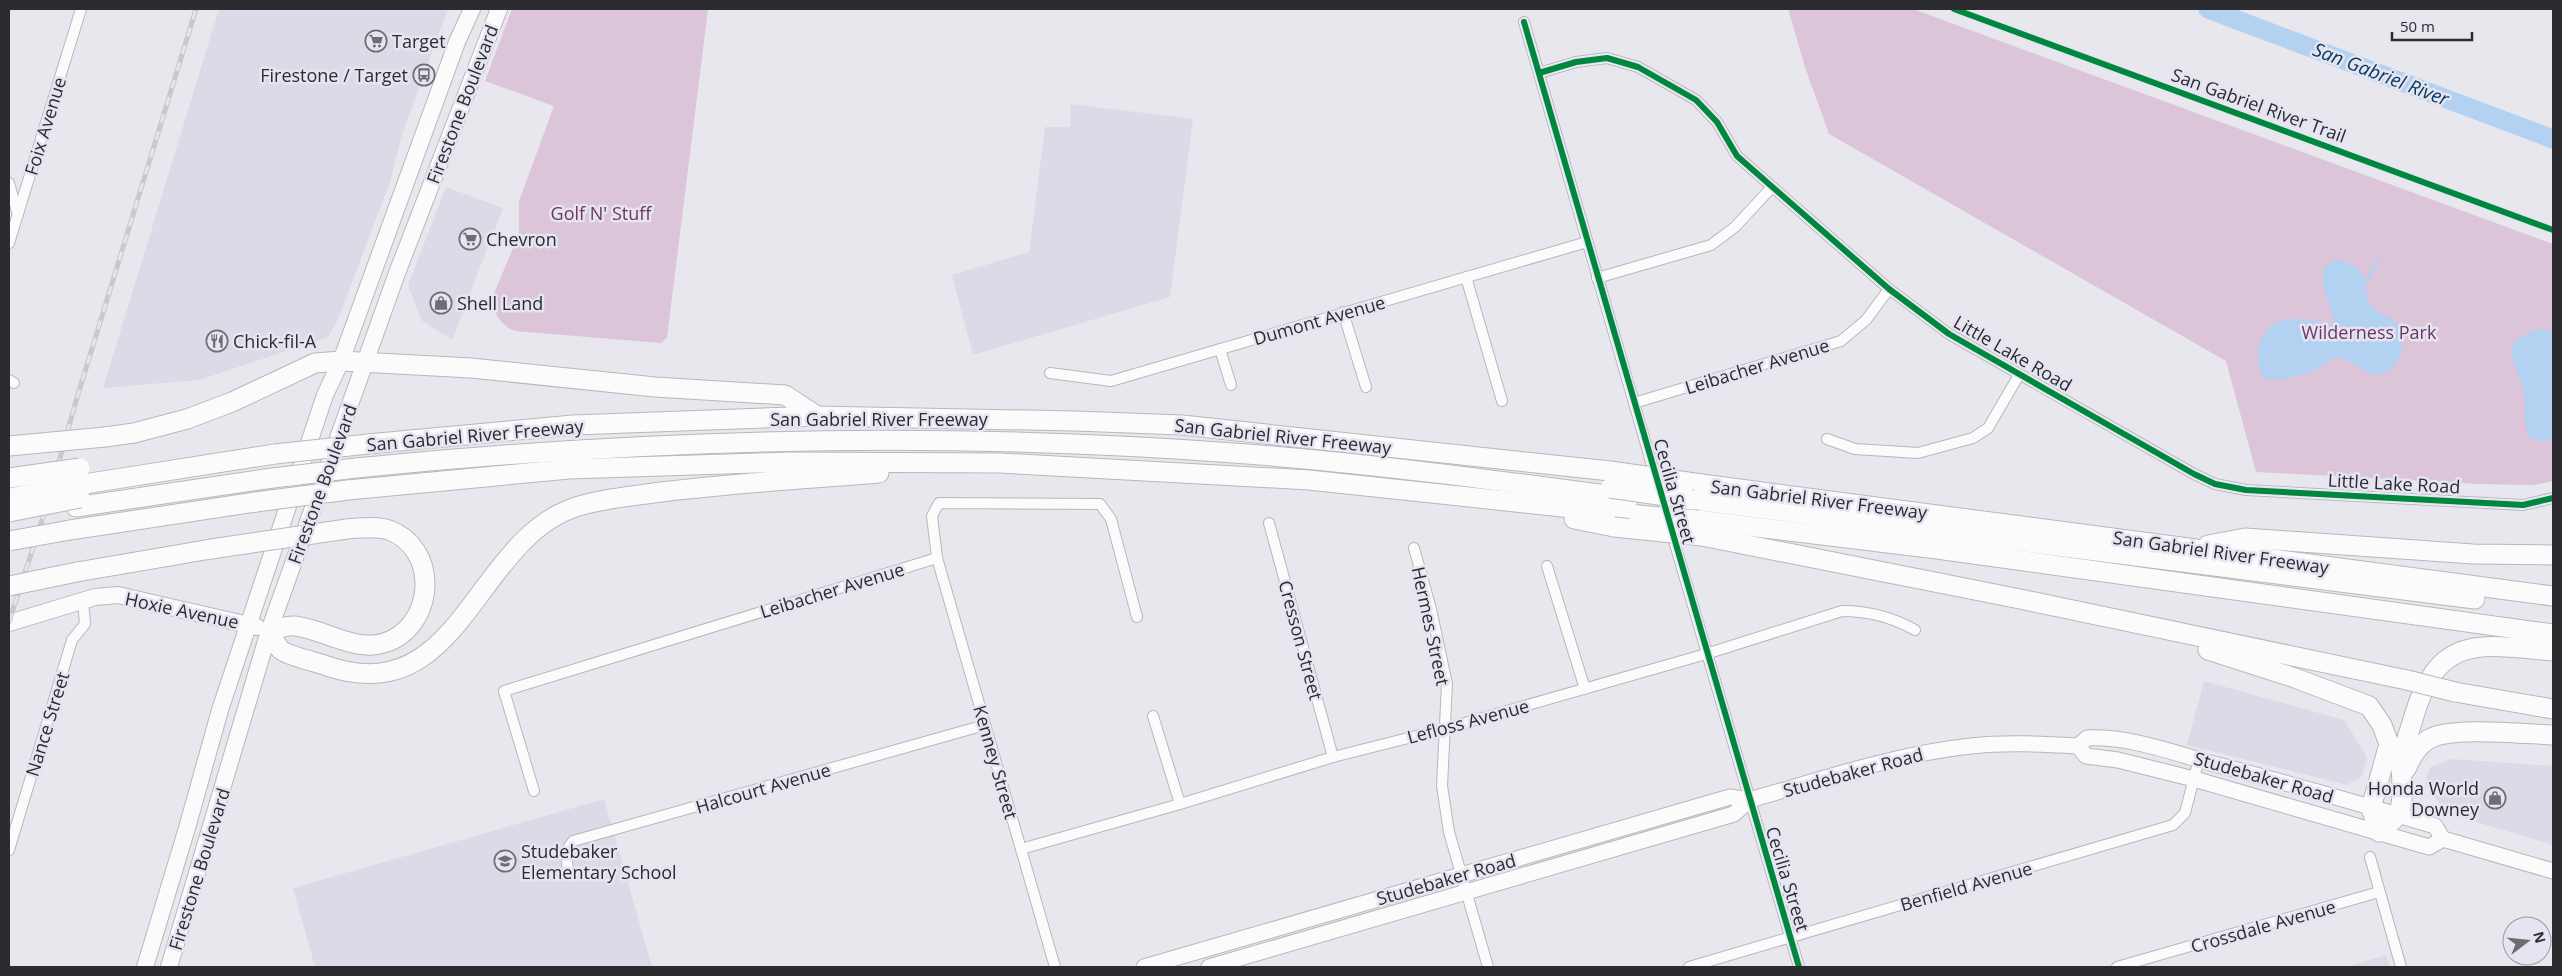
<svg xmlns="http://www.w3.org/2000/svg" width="2562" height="976" viewBox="0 0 2562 976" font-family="'Open Sans',sans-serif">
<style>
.built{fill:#dcdae7}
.green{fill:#dcc4d9}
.water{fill:#b3d1f0}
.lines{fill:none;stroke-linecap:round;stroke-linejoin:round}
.stream{stroke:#b3d1f0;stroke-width:3}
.river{stroke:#b3d1f0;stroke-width:19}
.minor-casing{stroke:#b7b7bc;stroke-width:12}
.secondary-casing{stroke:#b7b7bc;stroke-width:17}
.primary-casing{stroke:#b7b7bc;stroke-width:18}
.motorway-casing{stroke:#b7b7bc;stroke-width:21}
.minor{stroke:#fcfbfc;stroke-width:10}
.secondary{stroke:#fcfbfc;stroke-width:15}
.primary{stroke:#fcfbfc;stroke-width:16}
.motorway{stroke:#fcfbfc;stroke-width:19}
.rail-casing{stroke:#c9c8ca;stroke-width:5}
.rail{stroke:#e5e4f1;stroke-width:3;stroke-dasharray:9;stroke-linecap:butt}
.motorway-bridge-casing{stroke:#b7b7bc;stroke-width:21;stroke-linecap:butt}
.motorway-bridge{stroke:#fcfbfc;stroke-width:19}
.cycleway-casing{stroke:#e5e4f1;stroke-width:9}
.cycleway{stroke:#00873e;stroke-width:6}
.labels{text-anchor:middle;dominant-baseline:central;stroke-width:5;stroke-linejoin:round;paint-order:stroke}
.poi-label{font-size:18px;fill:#2c2b30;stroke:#e5e4f1;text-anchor:start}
.street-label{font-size:18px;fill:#2c2b30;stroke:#e5e4f1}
.park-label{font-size:18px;fill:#6e3463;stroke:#e5e4f1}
.water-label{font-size:19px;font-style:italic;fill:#05395f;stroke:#e5e4f1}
</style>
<rect width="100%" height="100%" fill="#e8e7ee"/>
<g class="built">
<polygon points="219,9 448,9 402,135 390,182 339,317 328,337 199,380 103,388"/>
<polygon points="1071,104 1193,119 1170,297 973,355 952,275 1029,252 1045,127 1070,127"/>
<polygon points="446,187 503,208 452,340 422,321 408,285"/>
<polygon points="2204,681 2344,720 2367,757 2362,776 2347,785 2187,745"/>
<polygon points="2452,759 2553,766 2553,845 2446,813 2425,783 2430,767"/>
<polygon points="604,799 652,967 315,967 293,888"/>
<polygon points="2386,955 2390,967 2346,967"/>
</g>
<g class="green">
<path d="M512,9H708L667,338L661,343L515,331C501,326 492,311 492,298L519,234V201L554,106L485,81Z"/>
<polygon points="1788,9 1913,9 2553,244 2553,481 2534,485 2479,484 2256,472 2226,361 1829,134 1806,70"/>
</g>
<g class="water">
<path d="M2336,260C2376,265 2359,294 2374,308C2381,314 2392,318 2399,325C2403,337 2404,352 2397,362C2374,394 2355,355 2336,358C2328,359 2324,366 2317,369C2303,377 2280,380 2264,379C2250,354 2260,320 2292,319C2302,318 2313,322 2323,323L2326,327L2334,321L2322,281L2325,266Z"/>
<path d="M2539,329L2553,331V440C2545,443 2537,440 2529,437C2522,421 2526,407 2523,390C2518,361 2491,345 2539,329Z"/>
</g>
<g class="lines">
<polyline class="stream" points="2366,282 2378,260"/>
<polyline class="river" points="2208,9 2553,139"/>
<g class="minor-casing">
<g id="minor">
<polyline points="1524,22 1656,479"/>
<polyline points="1539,73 1576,62 1607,58 1638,67 1696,100 1717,122 1737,156 1889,289 1949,334 2194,474 2215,484 2246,490 2523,505 2553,498"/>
<polyline points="9,183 18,215"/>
<polyline points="9,243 81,9"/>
<polyline points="1466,277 1502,401"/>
<polyline points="1597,278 1711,245 1735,227 1772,187"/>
<polyline points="1343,312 1366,387"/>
<polyline points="1220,349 1231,385"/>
<polyline points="1050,373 1111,381 1587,242"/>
<polyline points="9,380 14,383"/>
<polyline points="1634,403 1841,341 1866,320 1889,289"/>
<polyline points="1827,439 1855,449 1918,453 1973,438 1988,428 2019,375"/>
<polyline points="1660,493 1799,967"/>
<polyline points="1269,523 1333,757"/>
<polyline points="1414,548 1431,609 1447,684 1442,786 1449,832 1488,967"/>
<polyline points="937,558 1055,967"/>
<polyline points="1547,566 1585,689"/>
<polyline points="1153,716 1180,804"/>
<polyline points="534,791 504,691 937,558 932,516 939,503 1100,504 1111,519 1137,617"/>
<path d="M1021,849L1180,804L1333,757L1444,729L1706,654L1842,611C1868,611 1892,617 1915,630"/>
<polyline points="9,850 72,640 85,624 83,601"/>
<polyline points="2370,857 2401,967"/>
<polyline points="568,871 566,851 573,841 985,725"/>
<polyline points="1689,967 2173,825 2185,813 2199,759"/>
<polyline points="2117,967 2379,892"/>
</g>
</g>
<g class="secondary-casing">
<g id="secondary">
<polyline points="2078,746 2086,756 2118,760 2194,779 2429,847 2443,839"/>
<path d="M1144,967L1730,797L1749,800C1821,780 1895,754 1971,746C2006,742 2042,744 2078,746L2087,738C2130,736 2174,753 2214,764C2288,783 2361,804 2435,826L2443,839L2553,871"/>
<polyline points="1209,967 1734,814 1749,800"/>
</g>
</g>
<g class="primary-casing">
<g id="primary">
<polyline points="9,623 95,597 118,595 257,627"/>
<polyline points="145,967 187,828 220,710 325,395 341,361 457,42 472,9"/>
<polyline points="169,967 269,631 397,273 499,9"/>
</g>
</g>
<g class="motorway-casing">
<g id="motorway">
<polyline points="105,437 134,433 187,419 232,402 315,363 341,361 471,368 655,387 785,395 817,416"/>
<polyline points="368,444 573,425 817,416 1075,421 1182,425 1610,471"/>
<path d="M356,468C652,438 950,431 1247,454C1374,464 1502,481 1629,498"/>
<polyline points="1687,482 2553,596"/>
<polyline points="84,484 275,454"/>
<polyline points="348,490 569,469 790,462 1000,463 1309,480 1638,515"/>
<polyline points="1693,500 2475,599"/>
<polyline points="76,507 265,479"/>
<polyline points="1574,519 1614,527"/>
<polyline points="1698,520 1937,549 2553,634"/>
<path d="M347,529C361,528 376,526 389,530C437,548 436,618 392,640C358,656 328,630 295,626C288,625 277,629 269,631C272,636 276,645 281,650C288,656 317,662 327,666C462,712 474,537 579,506C605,498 634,496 661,492C733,483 806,479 879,473"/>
<polyline points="70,530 256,502"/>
<polyline points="1702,536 2020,599 2407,680"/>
<polyline points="2208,545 2245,538 2473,554 2553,555"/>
<polyline points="77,572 211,549"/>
<path d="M2208,650L2295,678L2369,706L2382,725L2389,744L2371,808L2379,832C2385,827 2392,822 2396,817C2406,805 2401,778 2401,764C2402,749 2410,731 2414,716C2439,632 2482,645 2553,651"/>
<polyline points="2455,692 2553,709"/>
<path d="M2406,769C2412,756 2417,746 2429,739C2451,726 2525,734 2553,735"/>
</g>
</g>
<use href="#minor" class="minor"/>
<use href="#secondary" class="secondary"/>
<use href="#primary" class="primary"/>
<use href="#motorway" class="motorway"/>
<g class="rail-casing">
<polyline id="rail" points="9,622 45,511 76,401 196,9"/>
</g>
<use href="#rail" class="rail"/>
<g class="motorway-bridge-casing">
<g id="motorway-bridge">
<polyline points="9,446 105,437"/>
<polyline points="275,454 368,444"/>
<polyline points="1610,471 1687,482"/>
<polyline points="9,478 80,468"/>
<polyline points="265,479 356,468"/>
<polyline points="1610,488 1693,500"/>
<polyline points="9,498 84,484"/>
<polyline points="256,502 348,490"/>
<polyline points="9,512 80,498"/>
<polyline points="1638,515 1698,520"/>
<polyline points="1614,527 1702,536"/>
<polyline points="9,541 70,530"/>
<polyline points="211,549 347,529"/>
<polyline points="9,586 77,572"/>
<polyline points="2407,680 2455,692"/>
</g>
</g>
<use href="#motorway-bridge" class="motorway-bridge"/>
<g class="cycleway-casing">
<g id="cycleway">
<polyline points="1954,9 2553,230"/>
<polyline points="1524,22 1799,967"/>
<polyline points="1539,73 1576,62 1607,58 1638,67 1696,100 1717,122 1737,156 1889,289 1949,334 2194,474 2215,484 2246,490 2523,505 2553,498"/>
</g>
</g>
<use href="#cycleway" class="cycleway"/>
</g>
<defs>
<g id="supermarket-ring" transform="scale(1.125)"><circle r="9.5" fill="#e5e4f1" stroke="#6e6d72" stroke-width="1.5"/><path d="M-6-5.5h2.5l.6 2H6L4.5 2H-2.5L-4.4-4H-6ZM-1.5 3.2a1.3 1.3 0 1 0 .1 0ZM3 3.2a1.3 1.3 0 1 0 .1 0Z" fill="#6e6d72"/></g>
<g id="bus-ring" transform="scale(1.125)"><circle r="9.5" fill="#e5e4f1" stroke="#6e6d72" stroke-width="1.5"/><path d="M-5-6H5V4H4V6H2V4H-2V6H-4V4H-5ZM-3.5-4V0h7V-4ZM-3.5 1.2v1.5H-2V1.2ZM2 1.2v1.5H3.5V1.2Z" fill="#6e6d72"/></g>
<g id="shop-ring" transform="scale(1.125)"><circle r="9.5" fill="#e5e4f1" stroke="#6e6d72" stroke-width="1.5"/><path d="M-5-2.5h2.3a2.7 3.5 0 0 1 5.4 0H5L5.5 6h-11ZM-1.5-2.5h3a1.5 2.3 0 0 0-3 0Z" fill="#6e6d72"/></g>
<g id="restaurant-ring" transform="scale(1.125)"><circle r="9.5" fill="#e5e4f1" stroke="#6e6d72" stroke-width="1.5"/><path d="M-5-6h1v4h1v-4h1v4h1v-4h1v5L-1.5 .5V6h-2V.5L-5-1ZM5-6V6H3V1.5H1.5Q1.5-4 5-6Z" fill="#6e6d72"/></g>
<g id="school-ring" transform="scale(1.125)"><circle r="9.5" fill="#e5e4f1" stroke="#6e6d72" stroke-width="1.5"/><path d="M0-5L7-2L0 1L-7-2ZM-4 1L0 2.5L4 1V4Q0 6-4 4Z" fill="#6e6d72"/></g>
</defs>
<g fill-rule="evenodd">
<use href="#supermarket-ring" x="376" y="41"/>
<use href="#bus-ring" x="424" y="75"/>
<use href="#supermarket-ring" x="470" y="239"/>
<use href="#shop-ring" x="441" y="303"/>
<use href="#restaurant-ring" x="217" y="341"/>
<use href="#shop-ring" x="2495" y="798"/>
<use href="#school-ring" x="505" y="861"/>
</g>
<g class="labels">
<g class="poi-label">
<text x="392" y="41">Target</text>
<text x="408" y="75" text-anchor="end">Firestone / Target</text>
<text x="486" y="239">Chevron</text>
<text x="457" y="303">Shell Land</text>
<text x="233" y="341">Chick-fil-A</text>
<text x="2479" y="788" text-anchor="end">Honda World<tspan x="2479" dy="21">Downey</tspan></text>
<text x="521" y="851">Studebaker<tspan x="521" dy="21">Elementary School</tspan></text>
</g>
<g class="street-label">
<text transform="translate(462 104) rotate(-69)">Firestone Boulevard</text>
<text transform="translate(2259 105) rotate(20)">San Gabriel River Trail</text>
<text transform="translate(45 126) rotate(-73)">Foix Avenue</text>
<text transform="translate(1319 320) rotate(-16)">Dumont Avenue</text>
<text transform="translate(2013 353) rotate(30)">Little Lake Road</text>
<text transform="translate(1757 366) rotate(-17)">Leibacher Avenue</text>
<text x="879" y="419">San Gabriel River Freeway</text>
<text transform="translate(475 435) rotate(-5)">San Gabriel River Freeway</text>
<text transform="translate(1283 436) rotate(6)">San Gabriel River Freeway</text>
<text transform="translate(2394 483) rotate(3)">Little Lake Road</text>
<text transform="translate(322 484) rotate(-70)">Firestone Boulevard</text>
<text transform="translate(1675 491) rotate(74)">Cecilia Street</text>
<text transform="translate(1819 499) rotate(7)">San Gabriel River Freeway</text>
<text transform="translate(2221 552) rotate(8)">San Gabriel River Freeway</text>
<text transform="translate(832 590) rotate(-17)">Leibacher Avenue</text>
<text transform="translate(182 610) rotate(12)">Hoxie Avenue</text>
<text transform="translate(1431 626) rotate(78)">Hermes Street</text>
<text transform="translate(1301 640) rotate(75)">Cresson Street</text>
<text transform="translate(1468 721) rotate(-15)">Lefloss Avenue</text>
<text transform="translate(47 724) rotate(-73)">Nance Street</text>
<text transform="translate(996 762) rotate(74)">Kenney Street</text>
<text transform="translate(1853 772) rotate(-15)">Studebaker Road</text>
<text transform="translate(2264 777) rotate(16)">Studebaker Road</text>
<text transform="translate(763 788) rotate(-16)">Halcourt Avenue</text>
<text transform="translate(199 869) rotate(-73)">Firestone Boulevard</text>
<text transform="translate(1446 879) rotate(-16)">Studebaker Road</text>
<text transform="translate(1788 879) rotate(73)">Cecilia Street</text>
<text transform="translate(1966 886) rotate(-16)">Benfield Avenue</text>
<text transform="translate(2263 926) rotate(-16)">Crossdale Avenue</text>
</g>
<g class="park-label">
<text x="601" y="213">Golf N' Stuff</text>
<text x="2369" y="332">Wilderness Park</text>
</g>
<g class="water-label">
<text transform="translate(2381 74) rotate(21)">San Gabriel River</text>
</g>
</g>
<rect width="2562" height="976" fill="none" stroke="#2c2b30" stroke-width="20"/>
<g transform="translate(2527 941) rotate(74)"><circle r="24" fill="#e5e4f1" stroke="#9b9aa4"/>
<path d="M0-4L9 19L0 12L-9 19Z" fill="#6e6d72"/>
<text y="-8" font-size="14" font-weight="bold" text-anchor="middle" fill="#2c2b30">N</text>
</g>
<path d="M2392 32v8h80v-8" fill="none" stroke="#2c2b30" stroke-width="2.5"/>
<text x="2400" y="32" font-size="15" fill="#2c2b30" stroke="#e5e4f1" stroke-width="4" paint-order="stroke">50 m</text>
</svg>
